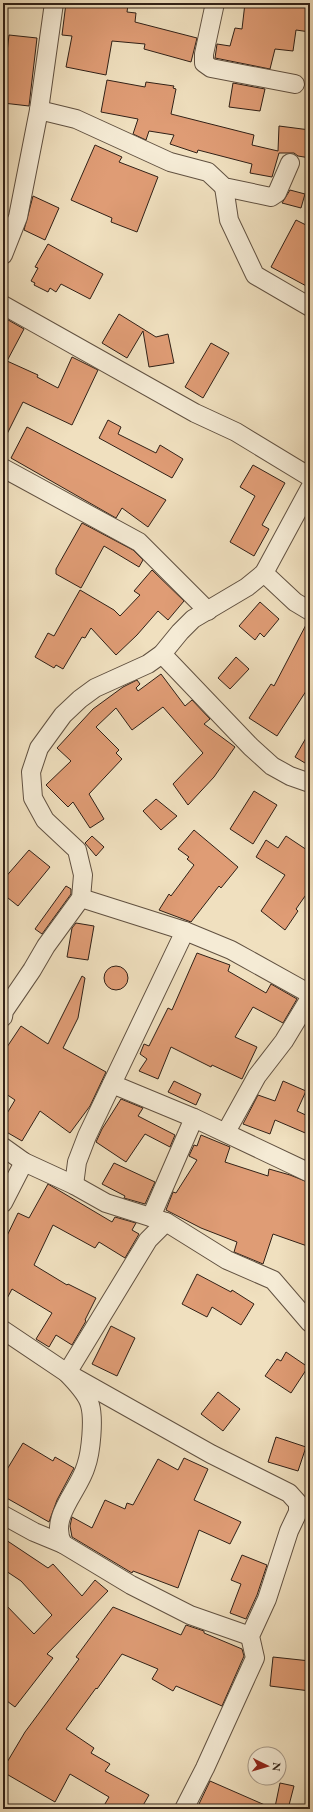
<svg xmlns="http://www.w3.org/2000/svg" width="313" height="1812" viewBox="0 0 313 1812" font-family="'EB Garamond',serif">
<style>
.building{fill:#df9c75;stroke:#312117}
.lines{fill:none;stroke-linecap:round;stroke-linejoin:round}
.street-casing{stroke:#615141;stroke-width:20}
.street{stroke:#f5ebd5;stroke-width:18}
</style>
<rect width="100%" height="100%" fill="#f0e0bf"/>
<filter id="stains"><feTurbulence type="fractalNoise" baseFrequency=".005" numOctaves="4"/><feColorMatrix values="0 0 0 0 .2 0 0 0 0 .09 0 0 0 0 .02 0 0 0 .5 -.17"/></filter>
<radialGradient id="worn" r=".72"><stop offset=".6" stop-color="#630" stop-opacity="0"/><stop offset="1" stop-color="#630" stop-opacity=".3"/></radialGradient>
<g class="building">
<polygon points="66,3 102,3 128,5 127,12 136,13 135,22 197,38 191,62 144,49 145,44 112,41 106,75 66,67 72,36 62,35"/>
<polygon points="245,3 310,3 310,32 296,30 293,51 275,49 270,69 215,58 217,44 230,46 235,28 242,29"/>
<polygon points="9,35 37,38 29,106 3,103 3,87"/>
<polygon points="107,80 145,87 146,82 174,86 173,88 176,89 171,114 254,135 252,145 278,151 279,126 310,130 310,158 298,156 294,153 279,153 272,177 250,173 252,164 198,150 197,153 170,144 174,135 149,131 146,140 133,134 138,119 101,112"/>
<polygon points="233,83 265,89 260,111 229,107"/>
<polygon points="95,145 122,157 119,162 158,177 137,232 111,222 112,218 71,200"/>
<polygon points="290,190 305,194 301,208 282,203"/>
<polygon points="33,196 59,208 45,240 24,230"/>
<polygon points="296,220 310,227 310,288 271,267"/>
<polygon points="48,244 103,274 90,299 61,284 56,292 50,288 48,292 34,285 35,283 31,281 38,268 35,267"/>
<polygon points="119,314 156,337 168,334 174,363 149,367 143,331 127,358 102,343"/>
<polygon points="3,317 24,329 7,361 38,375 37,377 58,388 72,357 98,370 72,425 23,402 3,442"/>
<polygon points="211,343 229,353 203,398 185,387"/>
<polygon points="108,420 121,427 118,434 156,453 160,445 183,459 172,478 99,438"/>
<polygon points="27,427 166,500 148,527 122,508 116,518 11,458"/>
<polygon points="253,465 285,483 262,525 269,529 254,556 230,542 255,496 240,487"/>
<polygon points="82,523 133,550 143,560 139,567 104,546 81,588 56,574 56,569"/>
<polygon points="152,570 184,601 168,620 158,611 137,635 116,655 91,628 85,638 82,637 63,669 56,665 54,668 35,657 48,633 54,636 80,590 114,610 120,616 140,595 134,591"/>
<polygon points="260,602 279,619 264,637 260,633 255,640 239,626"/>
<polygon points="308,621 310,621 310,685 277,736 249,718 271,684 274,686"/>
<polygon points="236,657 249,669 230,689 218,678"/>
<polygon points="161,674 185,706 192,700 210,719 204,724 235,747 214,777 188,805 173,784 203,753 163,707 132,730 116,708 96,727 119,750 116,753 122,759 89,794 104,819 90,828 73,802 68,807 46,785 71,761 57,748 93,709 123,687 137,680 140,684 136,688 138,691"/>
<polygon points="310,731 310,766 295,757"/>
<polygon points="254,791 277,805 253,844 230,829"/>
<polygon points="156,799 177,816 161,830 143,811"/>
<polygon points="194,830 238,867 221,888 219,886 191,922 159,910 169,894 171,896 194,865 187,859 189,857 178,849"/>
<polygon points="92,836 104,847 96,856 85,843"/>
<polygon points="286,836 310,852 310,889 296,909 298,911 285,930 261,911 285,875 256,857 266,840 278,848"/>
<polygon points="29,850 50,867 18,906 3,894 3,880"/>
<polygon points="66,886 71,889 71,894 42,934 35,929"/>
<polygon points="76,923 94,926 88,960 67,957 72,928"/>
<polygon points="197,953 230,965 228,971 266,993 271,984 297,999 283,1023 253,1007 235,1037 257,1047 242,1079 212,1065 211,1067 171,1047 158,1079 139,1071 147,1059 140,1054 144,1044 149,1046 168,1008 172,1010"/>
<circle cx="116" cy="978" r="12"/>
<polygon points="82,976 85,978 78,1018 63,1048 106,1072 90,1106 70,1133 40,1111 22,1141 3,1130 3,1120 15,1100 3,1092 3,1053 21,1026 48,1044"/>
<polygon points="174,1081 201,1094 196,1105 168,1092"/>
<polygon points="283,1081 306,1091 297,1111 310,1117 310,1135 275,1120 270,1134 243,1124 258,1095 275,1101"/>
<polygon points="121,1099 143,1108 138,1116 175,1135 170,1147 145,1134 126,1162 96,1142 102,1129"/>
<polygon points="201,1135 230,1147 225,1162 268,1176 269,1169 290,1175 310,1183 310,1247 273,1234 263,1264 234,1252 237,1242 201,1228 166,1210 173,1192 176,1193 197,1160 189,1156 194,1145 197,1146"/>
<polygon points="114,1163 155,1182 145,1204 124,1198 125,1196 102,1184"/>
<polygon points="48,1184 112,1222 115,1217 136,1223 132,1230 139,1234 125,1258 99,1242 95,1248 53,1225 34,1265 67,1285 68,1284 96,1298 85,1320 86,1321 72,1345 56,1335 49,1347 36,1339 52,1313 12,1289 3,1306 3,1244 18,1213 29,1218"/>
<polygon points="197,1274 231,1292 232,1290 254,1304 241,1325 212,1307 207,1317 182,1304"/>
<polygon points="111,1326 135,1338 117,1376 92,1364"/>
<polygon points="286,1352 308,1367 291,1393 265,1376 277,1359 281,1361"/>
<polygon points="218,1392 240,1409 223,1431 201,1414"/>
<polygon points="276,1437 306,1447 298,1471 268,1462"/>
<polygon points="23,1443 53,1461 55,1457 74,1468 57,1500 49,1522 3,1496 3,1476"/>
<polygon points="184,1458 208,1469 194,1500 241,1522 230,1544 199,1530 178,1588 133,1571 132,1573 72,1537 70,1526 72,1517 92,1528 105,1500 125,1509 127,1503 133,1505 158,1459 178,1470"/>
<polygon points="3,1538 48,1568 53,1564 82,1596 95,1580 108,1591 47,1654 53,1658 15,1707 3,1698 3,1665 7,1660 3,1656 3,1602 34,1634 52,1615 21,1581 3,1569"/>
<polygon points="242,1555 267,1565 257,1595 246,1619 230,1613 241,1584 231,1580"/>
<polygon points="113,1607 181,1635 186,1625 204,1631 204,1633 242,1649 244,1656 222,1706 176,1686 173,1691 152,1679 158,1669 122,1654 97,1689 96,1688 66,1729 94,1748 91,1753 110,1764 105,1771 149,1795 141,1809 102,1809 109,1797 70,1774 55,1802 3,1772 3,1769 25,1732 79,1659 76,1657"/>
<polygon points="273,1657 310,1661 310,1691 270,1686"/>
<polygon points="210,1781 274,1809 211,1809 199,1804"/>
<polygon points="280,1783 294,1786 288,1809 275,1807"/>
</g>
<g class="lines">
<g class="street-casing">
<g id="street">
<polyline points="215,3 204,54 204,63 211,68 295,84"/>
<polyline points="39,110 76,119 170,162 208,172 224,187 271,197 277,193 290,163"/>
<polyline points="224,187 229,220 255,275 310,307"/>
<polyline points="3,255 18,217 39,110 54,3"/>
<polyline points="3,305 195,413 236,432 310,477"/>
<polyline points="3,468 139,542 208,611"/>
<polyline points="264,573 295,602 310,611"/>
<polyline points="162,654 251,747 272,766 290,776 310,783"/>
<polyline points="81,898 185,931 231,950 310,994"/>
<polyline points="3,1017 4,1011 32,970 46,946 81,898 83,875 77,850 45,820 33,798 31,772 39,748 63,715 80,699 95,688 148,664 162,654 180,632 193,619 247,587 264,573 310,488"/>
<polyline points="112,1084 194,1118"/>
<polyline points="226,1132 257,1076 284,1041 310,998"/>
<polyline points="3,1147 24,1162 74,1185 106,1203 166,1222 227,1260 273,1280 310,1323"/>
<polyline points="74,1185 77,1162 87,1136 185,931"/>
<polyline points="3,1203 24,1162"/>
<polyline points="151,1217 194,1118 310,1173"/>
<path d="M166,1222L148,1240L67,1373C75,1382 87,1393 90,1405C94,1419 91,1452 86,1466C79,1491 48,1518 63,1544L131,1585L190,1615L250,1636"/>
<polyline points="3,1330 67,1373 211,1454 289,1493 298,1503 298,1512 289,1531 267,1599 250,1636 255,1658 205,1768 184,1809"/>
<polyline points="3,1515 34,1532 63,1544"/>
</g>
</g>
<use href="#street" class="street"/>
</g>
<rect width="313" height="1812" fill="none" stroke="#f0e0bf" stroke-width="16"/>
<rect x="4" y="4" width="305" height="1804" fill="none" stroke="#312117" stroke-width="2"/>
<rect x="8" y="8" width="297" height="1796" fill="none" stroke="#312117"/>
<g transform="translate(267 1766) rotate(95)"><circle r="19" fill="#f5ebd5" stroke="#a79a89"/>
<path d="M0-3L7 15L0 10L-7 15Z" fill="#8f2418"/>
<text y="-6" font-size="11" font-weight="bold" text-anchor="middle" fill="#312117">N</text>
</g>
<rect width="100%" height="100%" filter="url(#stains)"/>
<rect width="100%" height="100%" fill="url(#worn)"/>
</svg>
